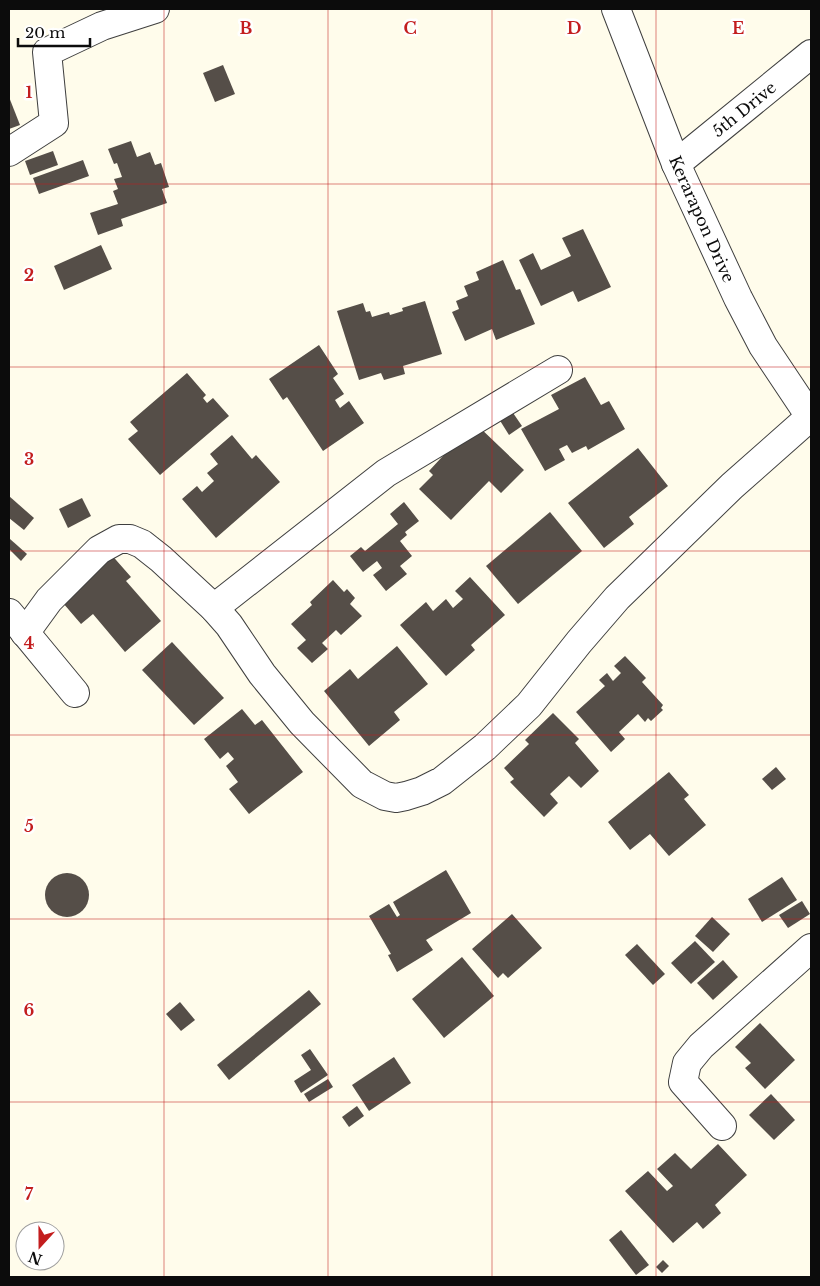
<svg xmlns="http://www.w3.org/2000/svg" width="820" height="1286" viewBox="0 0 820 1286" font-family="'Libre Baskerville',serif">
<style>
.building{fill:#554e48}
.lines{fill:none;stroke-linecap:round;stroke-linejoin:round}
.minor-casing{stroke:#3f3f3f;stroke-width:30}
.minor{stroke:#fff;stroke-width:28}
.grid{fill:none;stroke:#c31d1e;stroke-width:1;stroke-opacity:0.55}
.labels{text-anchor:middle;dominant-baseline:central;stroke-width:5;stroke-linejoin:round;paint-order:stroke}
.street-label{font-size:16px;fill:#0c0c0c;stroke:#fff}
.grid-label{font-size:16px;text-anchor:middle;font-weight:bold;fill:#c31d1e;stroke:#fff;stroke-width:5;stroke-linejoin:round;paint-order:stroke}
</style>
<rect width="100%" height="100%" fill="#fffceb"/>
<g class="building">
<polygon points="223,65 235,94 215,102 203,73"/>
<polygon points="9,97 20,125 9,129"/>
<polygon points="131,141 137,157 150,152 155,165 161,163 169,187 162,189 167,203 121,219 123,226 98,235 90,213 118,204 113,191 118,189 114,179 122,177 117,163 114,164 108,149"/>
<polygon points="53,151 58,165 30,175 25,161"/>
<polygon points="83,160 89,176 39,194 33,178"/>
<polygon points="583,229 611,287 578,302 573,291 541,306 519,260 533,253 541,270 571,256 562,238"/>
<polygon points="101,245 112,269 64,290 54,266"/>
<polygon points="503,260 516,290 520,289 535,324 496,340 492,329 465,341 452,312 459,309 456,301 468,296 464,286 479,280 476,272"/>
<polygon points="425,301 442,354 403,366 405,374 384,380 381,373 359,380 337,311 363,303 366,312 370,311 372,317 389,312 390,315 403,311 402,308"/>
<polygon points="319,345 338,374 333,378 344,394 335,400 340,408 349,401 364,423 323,451 287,397 283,400 269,379"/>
<polygon points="187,373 206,395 203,398 207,403 213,398 229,416 160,475 128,439 138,431 130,422"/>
<polygon points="585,377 601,405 609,401 625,429 588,450 586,446 572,453 567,445 559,449 565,460 545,471 521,429 559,409 551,395"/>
<polygon points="511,410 522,426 509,435 499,419"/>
<polygon points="477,425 524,470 501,493 489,481 451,520 419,489 433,475 429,471 453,445"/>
<polygon points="232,435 252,459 256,455 280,482 216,538 182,499 197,486 202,492 214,481 207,473 218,464 210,454"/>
<polygon points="638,448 668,486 629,517 634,524 604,548 568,503"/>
<polygon points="9,496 34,518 24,530 9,518"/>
<polygon points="82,498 91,516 68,528 59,509"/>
<polygon points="404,502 419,521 405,532 407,535 400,541 412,556 400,566 407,574 386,591 373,575 382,568 377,561 363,572 350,556 361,547 365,551 398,524 390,514"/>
<polygon points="550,512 582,551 518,604 486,566"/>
<polygon points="10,539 27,554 21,561 9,549 9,540"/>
<polygon points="109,552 131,577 126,581 161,621 125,652 93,614 81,624 57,596"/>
<polygon points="470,577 505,615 471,645 475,650 446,676 400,625 426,602 433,611 446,599 453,608 463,599 455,591"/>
<polygon points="333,580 344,592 347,589 355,598 350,604 362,616 341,635 336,630 322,643 328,649 312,663 297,648 306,640 291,624 312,605 310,602"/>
<polygon points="172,642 224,698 194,725 142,670"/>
<polygon points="397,646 428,684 394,712 400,720 369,746 324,691 350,669 358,679"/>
<polygon points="625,656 646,678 642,682 663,705 661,708 663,710 651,721 648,718 645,722 638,714 619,732 625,739 611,752 576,712 605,686 599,680 607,673 613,681 621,673 614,666"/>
<polygon points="242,709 255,725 262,720 303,772 249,814 229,789 238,782 226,766 234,759 228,752 220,759 204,739"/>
<polygon points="553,713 579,739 575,743 599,771 581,788 569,776 550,794 558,803 544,817 510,782 514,779 504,768 529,744 525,740"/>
<polygon points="776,767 786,779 772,790 762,779"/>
<polygon points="669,772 689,795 684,799 706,825 669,856 650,834 630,850 608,822"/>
<polygon points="446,870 471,913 426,940 433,950 397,972 388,955 391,954 369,916 389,904 397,917 400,915 393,902"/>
<circle cx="67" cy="895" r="22"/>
<polygon points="782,877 797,900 762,922 748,899"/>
<polygon points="802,901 810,914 788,928 779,915"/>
<polygon points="512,914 542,948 508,978 503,973 498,978 472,949"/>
<polygon points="712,917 730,934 713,952 695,936"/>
<polygon points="695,941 715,962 691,984 671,963"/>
<polygon points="637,944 665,974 653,985 625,955"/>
<polygon points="462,957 494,996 444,1038 412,999"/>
<polygon points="723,960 738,977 713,1000 697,983"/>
<polygon points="309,990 321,1004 229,1080 217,1065"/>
<polygon points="180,1002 195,1020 181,1031 166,1014"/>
<polygon points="760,1023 795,1060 765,1089 745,1068 751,1063 735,1047"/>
<polygon points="310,1049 328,1075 301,1093 294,1081 311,1070 301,1055"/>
<polygon points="394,1057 411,1083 369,1111 352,1085"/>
<polygon points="328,1079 333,1087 309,1102 304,1094"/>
<polygon points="771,1094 795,1120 774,1140 749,1115"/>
<polygon points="357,1106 364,1116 349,1127 342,1117"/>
<polygon points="718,1144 747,1175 715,1205 721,1213 703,1229 697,1222 673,1243 625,1191 648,1171 667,1191 673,1186 657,1169 675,1153 691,1169"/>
<polygon points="621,1230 649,1265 636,1275 609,1240"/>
<polygon points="663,1260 669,1266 662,1273 656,1267"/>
</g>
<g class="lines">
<g class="minor-casing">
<g id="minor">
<polyline points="616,9 676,164 738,298 763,346 811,418"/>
<polyline points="9,152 54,123 47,52 102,26 155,9"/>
<polyline points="676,164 811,54"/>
<polyline points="214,608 386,473 558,370"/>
<polyline points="9,613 75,693"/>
<polyline points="25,633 49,600 99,550 119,539 130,539 142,544 161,559 214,608 229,625 262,674 302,723 362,784 385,796 396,798 406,796 422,791 442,781 485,747 529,705 579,642 617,598 732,486 810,417"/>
<polyline points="722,1126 683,1082 687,1063 701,1046 811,948"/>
</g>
</g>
<use href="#minor" class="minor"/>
</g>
<path class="grid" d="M164,9V1277M328,9V1277M492,9V1277M656,9V1277M9,184H811M9,367H811M9,551H811M9,735H811M9,919H811M9,1102H811"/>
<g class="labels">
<g class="street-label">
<text transform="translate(744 109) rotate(-39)">5th Drive</text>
<text transform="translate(702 219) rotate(66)">Kerarapon Drive</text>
</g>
</g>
<g class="grid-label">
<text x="246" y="34">B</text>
<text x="410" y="34">C</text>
<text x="574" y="34">D</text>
<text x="738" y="34">E</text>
<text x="29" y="98">1</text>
<text x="29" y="281">2</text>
<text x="29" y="465">3</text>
<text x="29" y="649">4</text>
<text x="29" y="832">5</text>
<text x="29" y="1016">6</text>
<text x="29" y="1200">7</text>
</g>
<rect width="820" height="1286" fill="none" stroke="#0c0c0c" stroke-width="20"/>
<g transform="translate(40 1246) rotate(201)"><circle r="24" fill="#ffffff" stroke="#9e9e9e"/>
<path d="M0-4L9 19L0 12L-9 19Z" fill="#c31d1e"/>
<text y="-8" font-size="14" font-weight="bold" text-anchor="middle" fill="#0c0c0c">N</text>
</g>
<path d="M18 38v8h72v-8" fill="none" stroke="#0c0c0c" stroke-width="2.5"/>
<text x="25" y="38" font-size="15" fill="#0c0c0c" stroke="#ffffff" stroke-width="4" paint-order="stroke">20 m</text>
</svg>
